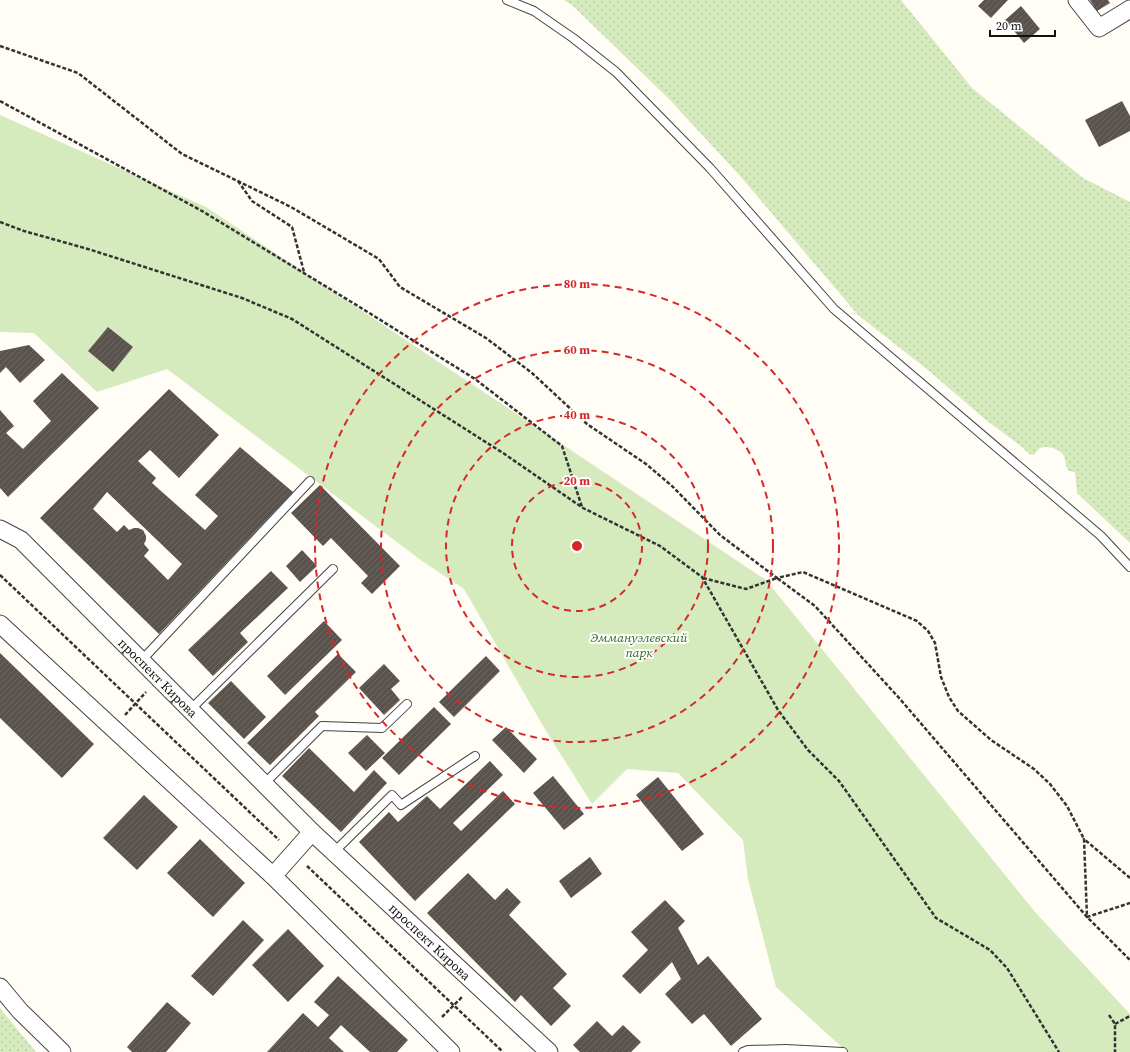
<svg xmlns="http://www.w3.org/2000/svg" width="1130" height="1052" viewBox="0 0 1130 1052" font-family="'Source Serif 4',serif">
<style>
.grass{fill:url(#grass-dots)}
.park{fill:#d5ebbd}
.building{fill:url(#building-hatch);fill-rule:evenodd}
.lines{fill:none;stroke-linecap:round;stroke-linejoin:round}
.lane-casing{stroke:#444;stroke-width:10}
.street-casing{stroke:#444;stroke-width:19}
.path{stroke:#333;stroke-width:2.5;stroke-dasharray:4 2;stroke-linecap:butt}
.lane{stroke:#fff;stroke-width:8}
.street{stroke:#fff;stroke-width:17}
.ring{fill:none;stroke:#d62828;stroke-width:2;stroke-dasharray:7 5}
.labels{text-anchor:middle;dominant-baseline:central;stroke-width:4;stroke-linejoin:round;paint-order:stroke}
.park-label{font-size:13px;font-style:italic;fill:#2f6b1f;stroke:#fff}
.street-label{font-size:13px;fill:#111;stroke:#fff}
.centre{fill:#d62828;stroke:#fff;stroke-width:2}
.ring-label{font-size:12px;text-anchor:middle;font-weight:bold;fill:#d62828;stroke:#fff;stroke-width:4;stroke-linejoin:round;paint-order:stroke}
</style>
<defs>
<pattern id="grass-dots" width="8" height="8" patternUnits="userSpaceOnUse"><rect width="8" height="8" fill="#d5ebbd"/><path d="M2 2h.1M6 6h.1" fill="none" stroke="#b6c8a1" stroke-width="1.8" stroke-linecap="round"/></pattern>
<pattern id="building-hatch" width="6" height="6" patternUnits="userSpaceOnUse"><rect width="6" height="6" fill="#5a524d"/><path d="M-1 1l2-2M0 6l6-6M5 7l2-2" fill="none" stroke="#6d6662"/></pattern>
</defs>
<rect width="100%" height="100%" fill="#fffdf5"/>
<g class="grass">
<path d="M564,0H901L972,88L1083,178L1130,202V543L1077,493L1075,472L1069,471C1065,467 1066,461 1064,456C1060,449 1048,445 1040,448C1037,450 1036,453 1034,455L1029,454L1021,446L986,420L928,370L858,315L741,177L670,100L572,5Z"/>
<polygon points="0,1008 36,1052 0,1052"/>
</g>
<polygon class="park" points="0,115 206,207 766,580 1035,912 1130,1014 1130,1052 847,1052 776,987 748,879 743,840 678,773 627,769 592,804 546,731 464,589 422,561 167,369 97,392 34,333 0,332"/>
<g class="building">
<polygon points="984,0 1008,0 991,18 978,6"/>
<polygon points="1090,0 1108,0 1110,3 1097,11"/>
<polygon points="1021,6 1040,29 1024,43 1005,20"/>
<polygon points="1122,101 1130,116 1130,131 1099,147 1085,120"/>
<polygon points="108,327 133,347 113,372 88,351"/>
<polygon points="29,345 45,360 20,383 6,367 0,373 0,351"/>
<polygon points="62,373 99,408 8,497 0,488 0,410 14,426 6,433 23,449 51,421 33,401"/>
<path d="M169,389L219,435L179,478L150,450L138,461L156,478L152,483L205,530L218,516L195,495L240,447L293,492L159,634L40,518ZM107,492L182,564L168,580L144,556L149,550L144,544L146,540V536L143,530L138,528H134L129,530L124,525L117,532L93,509Z"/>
<polygon points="320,485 400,566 372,594 361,583 368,576 331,538 323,546 291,513"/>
<polygon points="302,550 317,566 300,582 286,566"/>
<polygon points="271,571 288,588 240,633 248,642 213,676 188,650"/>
<polygon points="324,621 342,640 285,695 267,676"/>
<polygon points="0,653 94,744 62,778 0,718"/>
<polygon points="338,654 356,672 315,712 319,716 270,765 247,743"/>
<polygon points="486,656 500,671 454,717 439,702"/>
<polygon points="384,664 400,681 391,689 400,700 384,715 359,688"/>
<polygon points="231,681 266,717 244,739 208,703"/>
<polygon points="434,707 451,724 399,775 382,758"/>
<polygon points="506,727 537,759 524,773 492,740"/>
<polygon points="367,735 385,753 366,771 348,753"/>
<polygon points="309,748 354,792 374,770 387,783 341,832 282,776"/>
<polygon points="490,761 503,775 453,823 461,831 503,791 515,804 415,901 359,842 389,812 398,822 427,796 440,809"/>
<polygon points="553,776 584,814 564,830 533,793"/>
<polygon points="658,777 704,834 682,851 636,795"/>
<polygon points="144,795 178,827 137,870 103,838"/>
<polygon points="200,839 245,883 213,917 167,873"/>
<polygon points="590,857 602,874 571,898 559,881"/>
<polygon points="468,873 495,900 507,888 521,902 509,915 567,974 553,988 571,1006 551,1026 521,995 515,1002 427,913"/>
<polygon points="665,900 685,921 678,928 698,965 708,956 762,1019 731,1046 704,1014 692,1024 665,994 681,979 672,962 640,994 622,976 648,950 631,932"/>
<polygon points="243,920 264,940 213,996 191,976"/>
<polygon points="288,929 324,966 288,1002 252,965"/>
<polygon points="338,976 408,1040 397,1052 370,1052 341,1025 329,1038 344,1052 267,1052 303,1013 318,1027 329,1015 314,1002"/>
<polygon points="167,1002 191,1023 166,1052 132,1052 127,1047"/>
<polygon points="597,1021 612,1036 623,1025 641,1042 631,1052 580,1052 573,1045"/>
</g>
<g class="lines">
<g class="lane-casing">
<g id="lane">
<polyline points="507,0 534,11 573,38 616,72 710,168 834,309 1101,536 1130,567"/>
<polyline points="141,661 310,481"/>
<polyline points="190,710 333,569"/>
<polyline points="264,784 322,726 382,728 407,704"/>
<polyline points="334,852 392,795 401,805 475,756"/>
<polyline points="743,1052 748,1050 786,1049 843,1052"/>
</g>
</g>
<g class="street-casing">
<g id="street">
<polyline points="1077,0 1099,28 1130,9"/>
<path id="s1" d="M0,529L21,540L312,832L549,1052"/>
<polyline points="0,624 273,876 451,1052"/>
<polyline points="273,876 312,832"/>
<polyline points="0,987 20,1011 62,1052"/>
</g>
</g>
<g class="path">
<polyline points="0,46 78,73 182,154 291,207 379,259 400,287 486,338 532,373 587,424 646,464 672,486 720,535 777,578 803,572 917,621 928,631 935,643 941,677 949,697 958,711 991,740 1034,769 1050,784 1067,806 1084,839"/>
<polyline points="0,101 202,211 358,306 475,379 562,446 582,507"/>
<polyline points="238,181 252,201 292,227 304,272"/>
<polyline points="0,222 24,231 88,249 242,298 292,319 503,453 583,508 660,546 702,577 778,710 808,750 839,781 936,918 990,950 1007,968 1059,1052"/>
<polyline points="0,575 279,840"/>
<polyline points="703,578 746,589 777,578 815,606 900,699 1087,917 1130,960"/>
<polyline points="125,715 146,692"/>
<polyline points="307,866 503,1052"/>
<polyline points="1130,878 1084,839 1087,917 1130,903"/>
<polyline points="1109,1015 1115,1024 1115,1052"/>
<polyline points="442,1017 462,997"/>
<polyline points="1115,1024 1130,1016"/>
</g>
<use href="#lane" class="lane"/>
<use href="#street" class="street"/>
</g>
<g class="ring">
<circle cx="577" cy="546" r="65"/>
<circle cx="577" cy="546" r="131"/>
<circle cx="577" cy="546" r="196"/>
<circle cx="577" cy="546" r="262"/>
</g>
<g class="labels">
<g class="park-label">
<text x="639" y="637">Эммануэлевский<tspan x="639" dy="15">парк</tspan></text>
</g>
<g class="street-label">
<text stroke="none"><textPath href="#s1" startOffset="218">проспект Кирова</textPath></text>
<text stroke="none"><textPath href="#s1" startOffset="597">проспект Кирова</textPath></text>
</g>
</g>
<circle cx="577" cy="546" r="6" class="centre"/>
<g class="ring-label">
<text x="577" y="288">80 m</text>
<text x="577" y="354">60 m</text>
<text x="577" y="419">40 m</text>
<text x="577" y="485">20 m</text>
</g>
<path d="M990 30v6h65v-6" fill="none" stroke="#111111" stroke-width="2"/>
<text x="996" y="30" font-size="12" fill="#111111" stroke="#ffffff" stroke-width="3" paint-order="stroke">20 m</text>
</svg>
